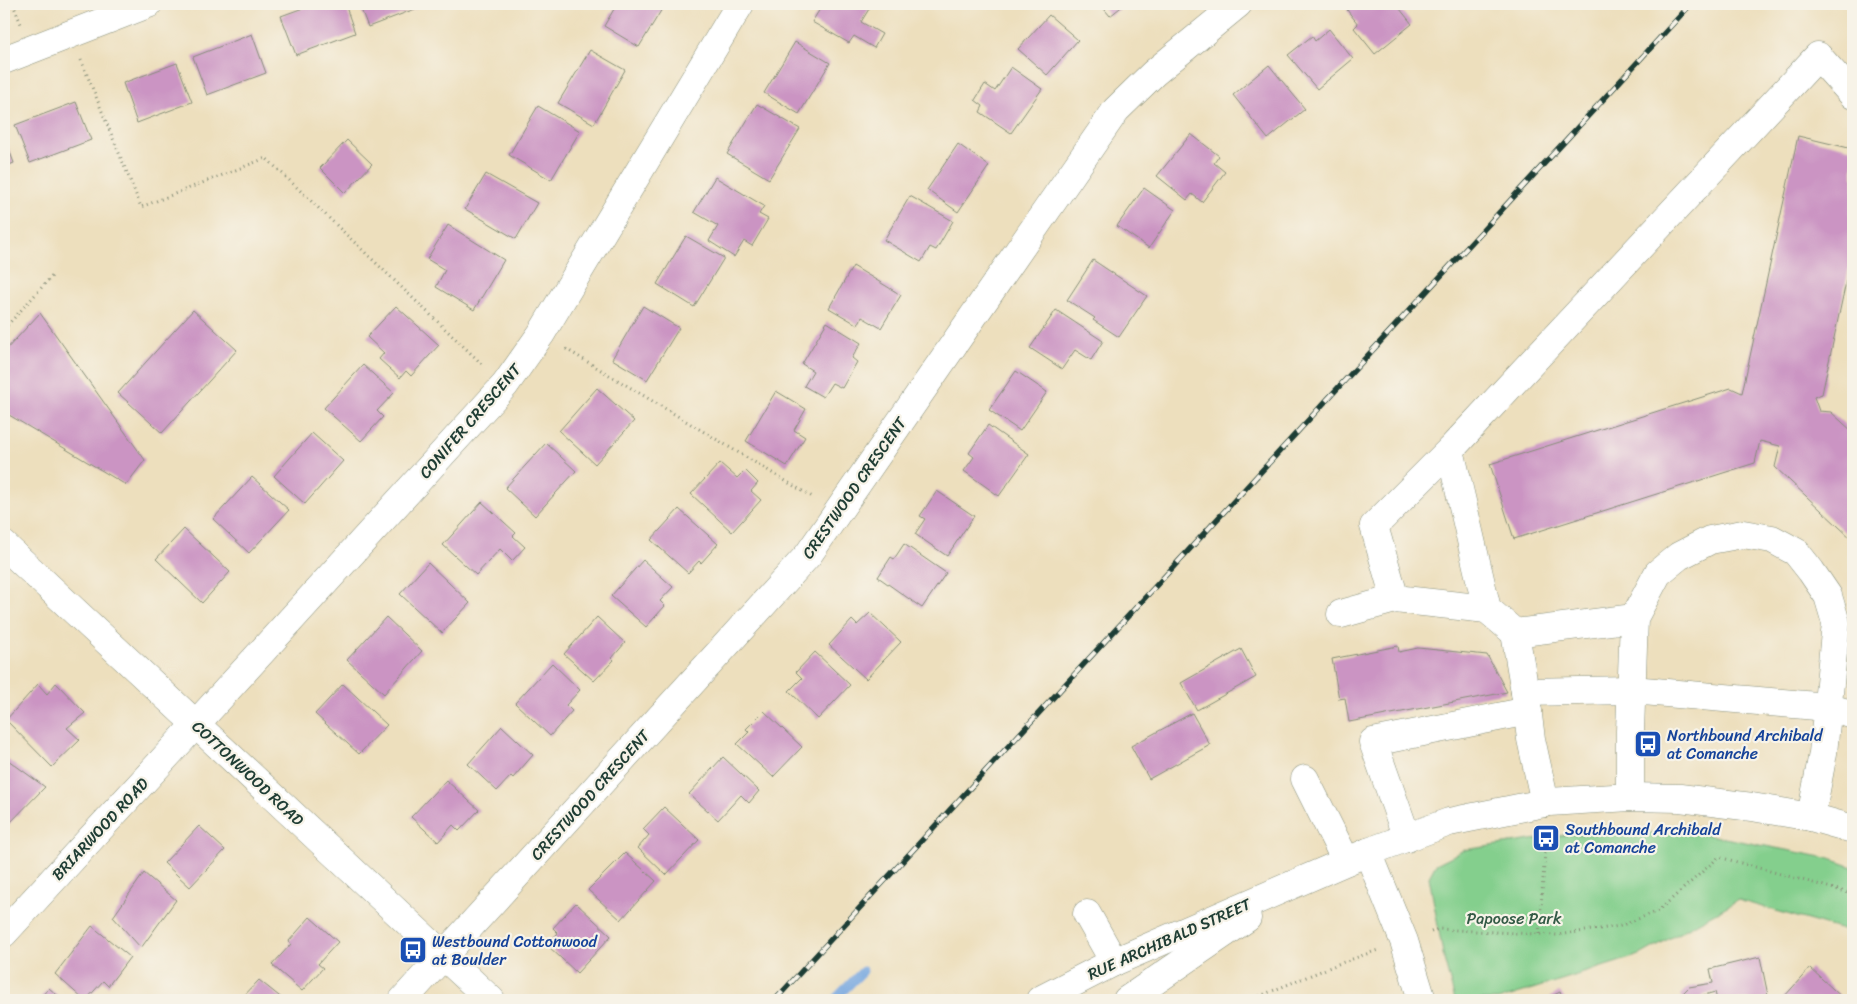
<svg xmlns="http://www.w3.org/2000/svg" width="1857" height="1004" viewBox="0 0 1857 1004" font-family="Sriracha,sans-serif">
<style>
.green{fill:#84cf8d;stroke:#528660}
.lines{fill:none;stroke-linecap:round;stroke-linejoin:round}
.stream{stroke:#74a6df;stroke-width:9}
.building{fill:#cb94c3}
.minor-casing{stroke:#868e78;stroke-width:29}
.major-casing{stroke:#868e78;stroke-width:29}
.path{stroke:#868e78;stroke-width:3;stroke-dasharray:1 4;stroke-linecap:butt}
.minor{stroke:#fff;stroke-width:28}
.major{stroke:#fff;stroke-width:28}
.rail-casing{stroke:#1f3d34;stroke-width:5.5}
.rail{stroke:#f7f3e8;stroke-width:4;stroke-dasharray:11;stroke-linecap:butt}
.labels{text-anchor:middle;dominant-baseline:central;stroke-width:4.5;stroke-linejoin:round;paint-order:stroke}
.street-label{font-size:16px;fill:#1f3d34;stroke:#f7f3e8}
.transit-label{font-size:16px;fill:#164399;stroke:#f7f3e8;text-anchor:start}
.park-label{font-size:16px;fill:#335a46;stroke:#f7f3e8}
</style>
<rect width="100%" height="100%" fill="#f7f3e8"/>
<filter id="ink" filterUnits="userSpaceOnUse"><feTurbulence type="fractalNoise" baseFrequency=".02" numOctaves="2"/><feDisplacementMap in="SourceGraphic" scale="10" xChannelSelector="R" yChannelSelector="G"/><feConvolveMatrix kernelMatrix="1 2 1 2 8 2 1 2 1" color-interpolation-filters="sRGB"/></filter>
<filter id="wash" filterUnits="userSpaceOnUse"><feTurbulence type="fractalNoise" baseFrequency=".0096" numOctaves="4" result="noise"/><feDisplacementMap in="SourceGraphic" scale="20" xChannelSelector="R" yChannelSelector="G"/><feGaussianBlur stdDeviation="1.12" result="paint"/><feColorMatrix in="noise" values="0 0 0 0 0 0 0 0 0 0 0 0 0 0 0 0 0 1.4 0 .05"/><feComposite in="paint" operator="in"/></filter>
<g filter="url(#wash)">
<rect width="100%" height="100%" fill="#eddfbd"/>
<polygon class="green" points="1694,832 1827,858 1853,867 1853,933 1738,900 1640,955 1498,1000 1455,1000 1444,959 1429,877 1436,864 1464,850 1572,834"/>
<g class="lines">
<polyline class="stream" points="834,1000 863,971"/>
</g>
<g id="blocks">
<g class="building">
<polygon points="314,4 345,4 355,33 296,55 281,16"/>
<polygon points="359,4 428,4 368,27"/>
<polygon points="617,4 665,4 639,47 604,26"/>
<polygon points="823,4 872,4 861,22 882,34 874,48 854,36 849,43 812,22"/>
<polygon points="1100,4 1125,4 1110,16"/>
<polygon points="1355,4 1396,4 1412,24 1375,54 1354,28 1358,24 1347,10"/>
<polygon points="1417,4 1429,4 1422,9"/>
<polygon points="1049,15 1078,40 1047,75 1018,49"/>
<polygon points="1329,29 1353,59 1317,89 1288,55 1312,36 1315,41"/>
<polygon points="252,34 266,73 207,95 193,57"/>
<polygon points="795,42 830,63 799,114 764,93"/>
<polygon points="590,50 625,70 594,124 558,103"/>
<polygon points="177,63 192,102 137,123 123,83"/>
<polygon points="1269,65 1305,109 1268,139 1233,95"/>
<polygon points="1011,67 1042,89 1011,133 980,112 983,106 975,100 985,84 995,91"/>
<polygon points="76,102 91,140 30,163 15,125"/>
<polygon points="757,104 800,129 769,179 727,154"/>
<polygon points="538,106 580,131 551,180 509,155"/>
<polygon points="1191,134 1219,156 1214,163 1225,172 1202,202 1192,194 1187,200 1157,176"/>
<polygon points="4,136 14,163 4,167"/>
<polygon points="1798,136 1853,149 1853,249 1822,394 1814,397 1819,411 1831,412 1853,432 1853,540 1775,467 1780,446 1760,441 1755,463 1514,539 1490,464 1731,388 1742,393"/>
<polygon points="347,140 372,164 345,193 320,168"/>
<polygon points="958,144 989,166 958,212 927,190"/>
<polygon points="486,174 537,203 516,239 465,209"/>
<polygon points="715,177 764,206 759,214 768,219 752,246 744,241 734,257 709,241 718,226 694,212"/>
<polygon points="1144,188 1175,210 1149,248 1117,226"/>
<polygon points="910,196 953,221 936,250 930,247 921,262 884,240"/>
<polygon points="448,225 504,260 474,310 436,287 445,270 427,259"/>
<polygon points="686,236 724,258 694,307 657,284"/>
<polygon points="1093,260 1147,296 1119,337 1093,320 1095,318 1067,300"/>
<polygon points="853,266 901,295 881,328 862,317 858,325 829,308"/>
<polygon points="396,306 439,345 411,376 406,371 400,378 379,359 384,353 367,337"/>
<polygon points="643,306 679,328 647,380 612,359"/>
<polygon points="193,310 237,350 162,433 118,393"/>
<polygon points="1056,310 1103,341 1091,360 1075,350 1062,369 1030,348"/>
<polygon points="40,313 145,460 126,485 4,412 4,352"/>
<polygon points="827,322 861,343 852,358 857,362 842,388 832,383 823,397 804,386 813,371 802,364"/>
<polygon points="363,365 394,393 377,411 383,417 361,441 324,408"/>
<polygon points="1016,371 1047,392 1020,431 989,410"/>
<polygon points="597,388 634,421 595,464 559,431"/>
<polygon points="776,391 806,409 794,430 805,437 787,466 746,441"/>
<polygon points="988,425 1029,454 999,496 964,471 974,457 969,453"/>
<polygon points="312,433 343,461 305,504 274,476"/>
<polygon points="546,443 576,471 535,516 505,488"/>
<polygon points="720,463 737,478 745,470 758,483 751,491 761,500 732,532 691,494"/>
<polygon points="252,477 289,510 249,553 213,519"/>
<polygon points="937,491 974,516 947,556 915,534 925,519 920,516"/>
<polygon points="482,502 516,533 513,536 525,547 512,561 500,549 476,575 443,545"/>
<polygon points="679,509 718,544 701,563 699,561 688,573 651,540"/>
<polygon points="184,529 230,572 202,603 156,559"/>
<polygon points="904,544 946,573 922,608 878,577 891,557 894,559"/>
<polygon points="643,560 673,587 660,601 665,606 646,627 611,596"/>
<polygon points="428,563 470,603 442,633 400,594"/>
<polygon points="870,613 901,642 866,679 829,645 852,620 857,625"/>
<polygon points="386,617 422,651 384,694 347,660"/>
<polygon points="597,617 625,643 612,658 614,660 594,681 564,654"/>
<polygon points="1398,646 1399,652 1418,648 1487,655 1507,692 1349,722 1345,698 1339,699 1332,659"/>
<polygon points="1241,649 1256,677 1197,710 1181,683"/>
<polygon points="815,652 850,685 818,719 789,691 802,678 796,672"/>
<polygon points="552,663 580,690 566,705 572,711 550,736 515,703"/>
<polygon points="56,683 85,713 67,728 80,740 52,767 6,720 38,684 47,694"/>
<polygon points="343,684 387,725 359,754 315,714"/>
<polygon points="764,711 802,747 773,777 737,744 749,732 746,729"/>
<polygon points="1192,713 1210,745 1149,779 1131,746"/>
<polygon points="502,726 533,755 513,778 511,776 497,791 468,764"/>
<polygon points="4,757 45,787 5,828 4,826"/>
<polygon points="723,757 759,791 749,803 741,795 718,820 689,794"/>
<polygon points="446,780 479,810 459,831 453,825 438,842 411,817"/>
<polygon points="664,807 699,840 666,875 638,848 649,835 643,829"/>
<polygon points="199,826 225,850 190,887 164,863"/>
<polygon points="625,853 656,881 621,920 588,890"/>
<polygon points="144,873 176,900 141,948 113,917"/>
<polygon points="576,903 611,936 577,973 547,945 558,933 553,928"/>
<polygon points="310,917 338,942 318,964 323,968 302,991 272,965 291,944 289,941"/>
<polygon points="92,926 130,957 108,986 103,981 86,1000 84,1000 55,974"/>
<polygon points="1760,957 1769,1000 1717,1000 1715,992 1701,996 1703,1000 1684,1000 1681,995 1689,987 1713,983 1710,969"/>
<polygon points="1810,968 1845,1000 1786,1000 1783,998"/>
<polygon points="259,980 284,1000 240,1000"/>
<polygon points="49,988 63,1000 38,1000"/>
<polygon points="1560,992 1565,1000 1544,1000"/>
</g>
</g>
</g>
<g filter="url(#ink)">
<use href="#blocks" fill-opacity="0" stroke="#868e78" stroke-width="1"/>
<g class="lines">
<g class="minor-casing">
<g id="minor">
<polyline points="4,60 148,4"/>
<polyline points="4,545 491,1000"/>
<polyline points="1395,599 1487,609"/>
<polyline points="1341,614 1395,599 1374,526 1450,450"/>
<polyline points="1634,618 1515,633 1487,609 1450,450 1818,56 1853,95"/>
<polyline points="1515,633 1525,692"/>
<polyline points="1305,779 1346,861"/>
<polyline points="1630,797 1630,731 1634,618 1658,573 1679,556 1710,540 1743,534 1772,539 1796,552 1811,571 1828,596 1836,623 1823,753 1811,817"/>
<polyline points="1545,803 1531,739 1525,692 1632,690 1828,707 1853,715"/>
<polyline points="1407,838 1373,742 1528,711"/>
<polyline points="1368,852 1404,941 1422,1000"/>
<polyline points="1087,914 1114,962"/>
<polyline points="4,933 174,748 505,385 541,334 740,4"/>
<polyline points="403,1000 808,555 1116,110 1154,73 1238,4"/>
</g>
</g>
<g class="major-casing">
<g id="major">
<polyline points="1040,1000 1114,962 1368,852 1449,822 1549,802 1630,797 1680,798 1752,807 1811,817 1853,829"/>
<polyline points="1127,1000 1247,918"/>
</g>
</g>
<g class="path">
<polyline points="13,4 21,24"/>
<polyline points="81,60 141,207 266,158 483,365"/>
<polyline points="4,329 53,275"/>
<polyline points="566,349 814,498"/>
<polyline points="1431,932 1438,929 1557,935 1620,926 1658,911 1719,857 1853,894"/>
<polyline points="1539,934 1546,838"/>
<polyline points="1250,1000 1338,964 1378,950"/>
</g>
<use href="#minor" class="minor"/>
<use href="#major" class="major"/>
<g class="rail-casing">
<polyline id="rail" points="775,1000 1691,4"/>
</g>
<use href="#rail" class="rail"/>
</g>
</g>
<defs>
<g id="bus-square" transform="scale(1.4375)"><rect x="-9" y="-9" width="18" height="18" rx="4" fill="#1a4fb4" stroke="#f7f3e8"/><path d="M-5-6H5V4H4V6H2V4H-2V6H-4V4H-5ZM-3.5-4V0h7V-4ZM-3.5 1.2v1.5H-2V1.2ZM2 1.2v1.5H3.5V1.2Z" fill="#fff"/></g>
</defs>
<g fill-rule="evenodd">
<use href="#bus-square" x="1648" y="744"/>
<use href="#bus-square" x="1546" y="838"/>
<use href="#bus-square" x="413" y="950"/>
</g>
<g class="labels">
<g class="street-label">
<text transform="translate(470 421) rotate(-49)">CONIFER CRESCENT</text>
<text transform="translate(854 488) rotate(-55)">CRESTWOOD CRESCENT</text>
<text transform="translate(248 773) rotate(43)">COTTONWOOD ROAD</text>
<text transform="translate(590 795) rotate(-48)">CRESTWOOD CRESCENT</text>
<text transform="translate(100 829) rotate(-47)">BRIARWOOD ROAD</text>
<text transform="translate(1169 939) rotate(-24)">RUE ARCHIBALD STREET</text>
</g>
<g class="transit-label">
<text x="1667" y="735">Northbound Archibald<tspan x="1667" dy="18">at Comanche</tspan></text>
<text x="1565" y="829">Southbound Archibald<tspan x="1565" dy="18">at Comanche</tspan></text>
<text x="432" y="941">Westbound Cottonwood<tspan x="432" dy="18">at Boulder</tspan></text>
</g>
<g class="park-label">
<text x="1514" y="918">Papoose Park</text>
</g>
</g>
<rect width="1857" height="1004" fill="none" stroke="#f7f3e8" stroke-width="20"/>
</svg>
